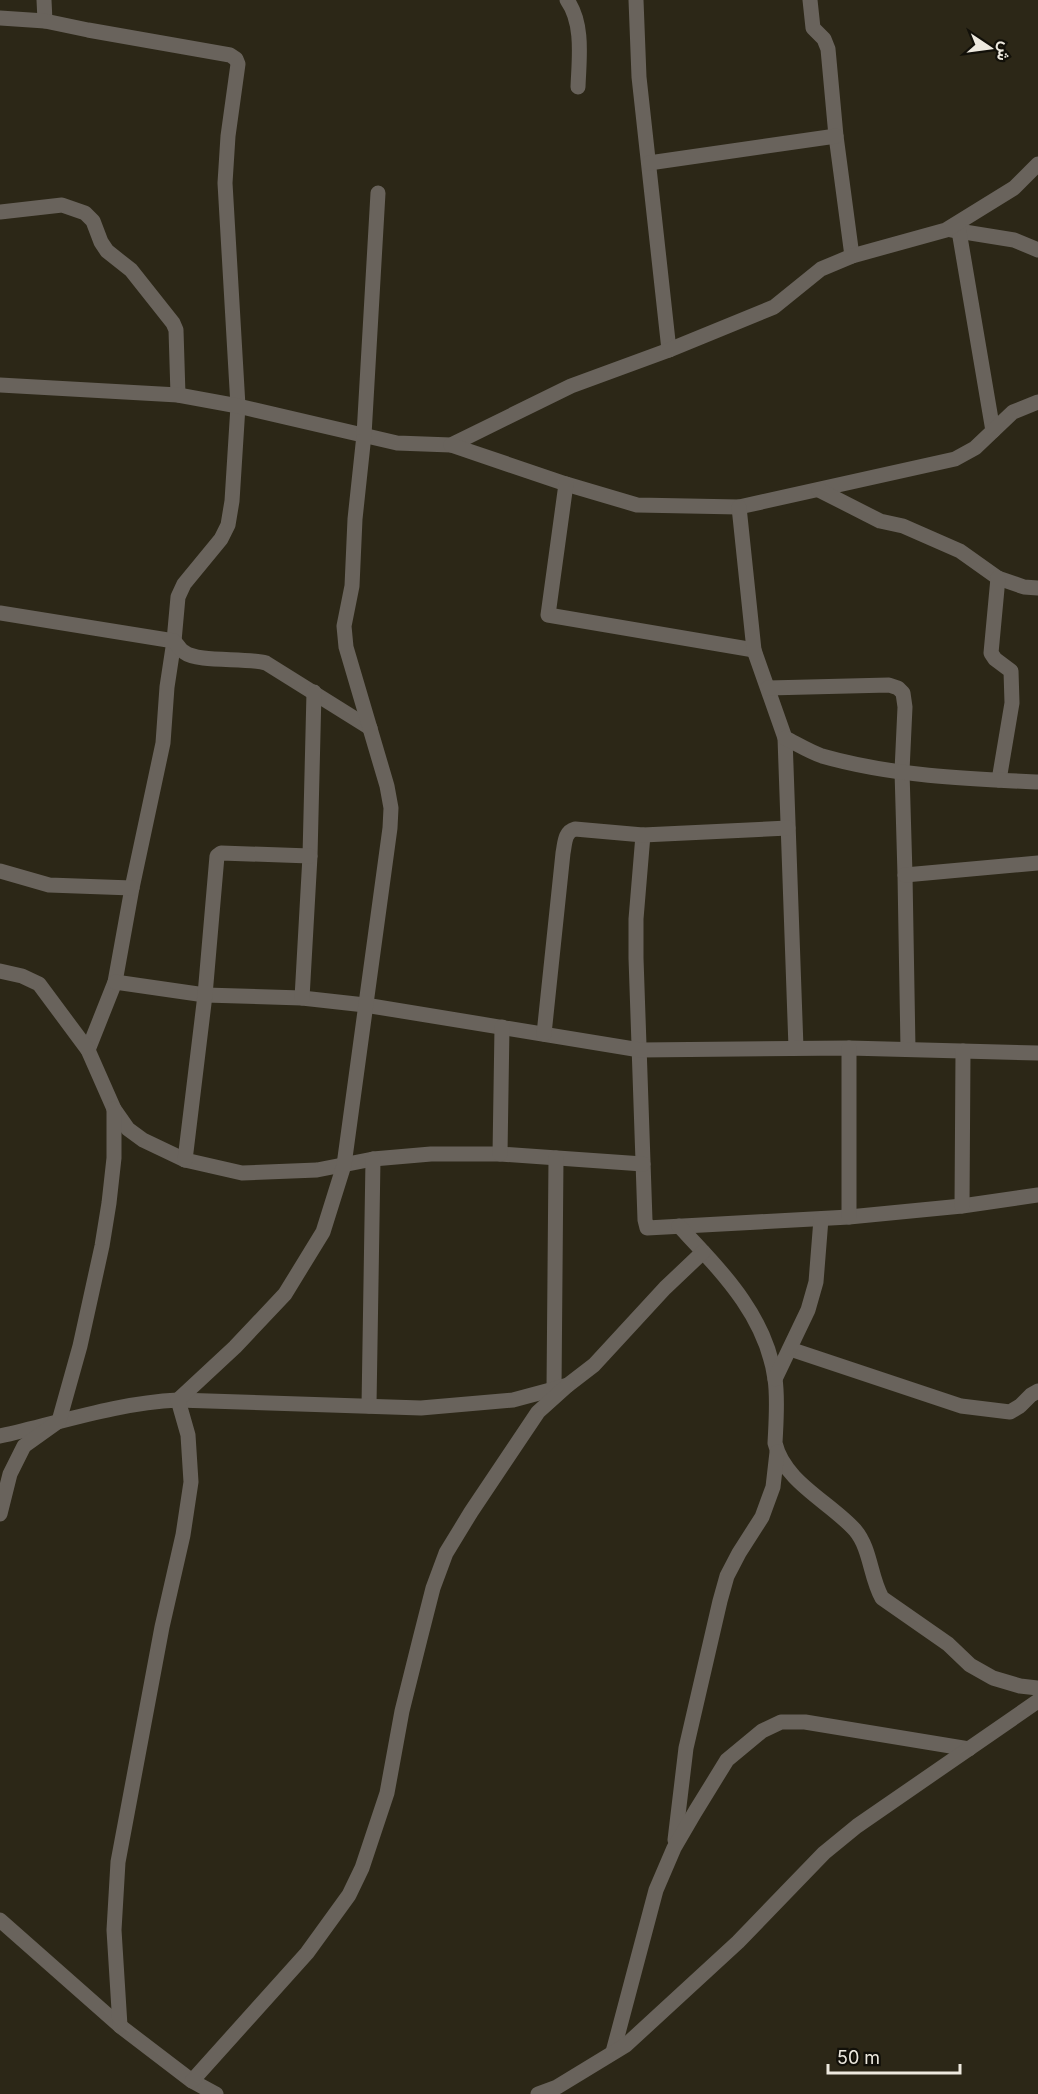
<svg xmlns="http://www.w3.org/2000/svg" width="1038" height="2094" viewBox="0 0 1038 2094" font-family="Inter,Vazirmatn,sans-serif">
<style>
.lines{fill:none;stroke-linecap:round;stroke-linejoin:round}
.minor{stroke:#69635c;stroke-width:15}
</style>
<rect width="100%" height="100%" fill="#2c2717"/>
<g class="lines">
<g class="minor">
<polyline points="44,0 45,21"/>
<path d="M567,0C584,24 579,59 578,87"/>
<polyline points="636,0 639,77 669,350"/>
<polyline points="810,0 813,28 824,39 828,49 836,136 852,256"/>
<polyline points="0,18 45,21 88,30 230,55 236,59 238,64 228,136 225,183 238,406 232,501 228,525 221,539 184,584 178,597 174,641 167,687 163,743 132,888 115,982 88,1050"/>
<polyline points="649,163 836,136"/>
<polyline points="0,212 62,205 85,213 93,221 101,242 107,251 131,270 173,323 176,330 178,395"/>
<polyline points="952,230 1014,240 1038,250"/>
<polyline points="959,231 993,431"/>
<polyline points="0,385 178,395 238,406 397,443 451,445 571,386 669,350 774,307 821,269 852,256 946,230 1014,188 1038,164"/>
<polyline points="451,445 566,484 637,505 739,507 955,459 975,448 1013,412 1038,402"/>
<polyline points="566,484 548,615 754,650"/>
<polyline points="819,490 880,521 903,526 960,551 998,578 1024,587 1038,588"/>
<polyline points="739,507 754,650 785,738 796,1048"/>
<polyline points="998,578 991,653 995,659 1011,671 1012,703 999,780"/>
<path d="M0,613L174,641C177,644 180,650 184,652C198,663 245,657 266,663L370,728"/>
<polyline points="768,688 889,685 898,688 903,693 905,707 902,771 905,875 908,1049"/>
<path d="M785,738C797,744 810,752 822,756C892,776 967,779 1038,782"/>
<polyline points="643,835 636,919 636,958 645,1220 647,1228 849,1217 962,1206 1038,1195"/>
<polyline points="0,871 49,885 132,888"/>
<polyline points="905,875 1038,863"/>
<polyline points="0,971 22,976 39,984 88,1050 114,1109 128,1129 143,1140 185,1160 242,1173 317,1170 373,1159 431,1154 500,1154 643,1164"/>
<polyline points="115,982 205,995 302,998 365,1005 640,1050 849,1048 1038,1053"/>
<polyline points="302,998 310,856 314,692"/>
<path d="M544,1034L563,853C565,844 564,832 575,829L643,835L788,828"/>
<polyline points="849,1048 849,1217"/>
<polyline points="500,1154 502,1027"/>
<polyline points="185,1160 205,995 217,856 221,853 310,856"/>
<polyline points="962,1206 963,1051"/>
<path d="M679,1226C721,1271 766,1315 775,1379C778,1399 776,1422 775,1443C784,1482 830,1502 855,1530C871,1549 870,1577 882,1598L948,1644L970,1665L993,1678L1020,1686L1038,1688"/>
<polyline points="790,1349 961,1406 1010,1412 1020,1406 1031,1395 1038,1391"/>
<polyline points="775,1379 808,1310 816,1282 821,1219"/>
<polyline points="554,1389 556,1158"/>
<polyline points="369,1406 373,1159"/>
<path d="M0,1436C59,1423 116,1403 178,1400L421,1408L513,1400L554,1389L568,1385L594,1365L665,1288L703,1252"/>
<polyline points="0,1514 10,1474 24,1446 59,1421 80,1346 102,1246 109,1203 114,1158 114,1109"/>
<polyline points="675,1840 686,1748 720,1601 727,1576 739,1553 762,1517 773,1487 777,1452"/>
<polyline points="0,1920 120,2026 192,2081 216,2094"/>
<polyline points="120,2026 114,1930 118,1862 162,1627 183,1535 191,1482 188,1435 178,1400 235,1347 285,1294 323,1232 344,1165 390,828 391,808 387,786 346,647 344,626 352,586 355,519 364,435 378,193"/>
<polyline points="613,2052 656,1890 674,1848 695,1812 727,1760 762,1731 781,1722 805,1722 969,1749"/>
<polyline points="192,2081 307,1953 349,1895 362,1868 387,1793 402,1711 420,1639 433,1588 446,1553 471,1512 538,1412 568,1385"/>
<polyline points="538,2094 557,2087 626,2045 738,1942 824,1853 857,1826 1038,1701"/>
</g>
</g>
<g transform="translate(990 48) rotate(103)" stroke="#121009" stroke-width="4.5" paint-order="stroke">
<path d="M0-4.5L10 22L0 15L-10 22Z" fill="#ede9df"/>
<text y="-9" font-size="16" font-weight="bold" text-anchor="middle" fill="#ede9df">ش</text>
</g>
<path d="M828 2064v9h132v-9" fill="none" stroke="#ede9df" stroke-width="3"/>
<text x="837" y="2064" font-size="18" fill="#ede9df" stroke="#121009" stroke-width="4.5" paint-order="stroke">50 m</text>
</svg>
